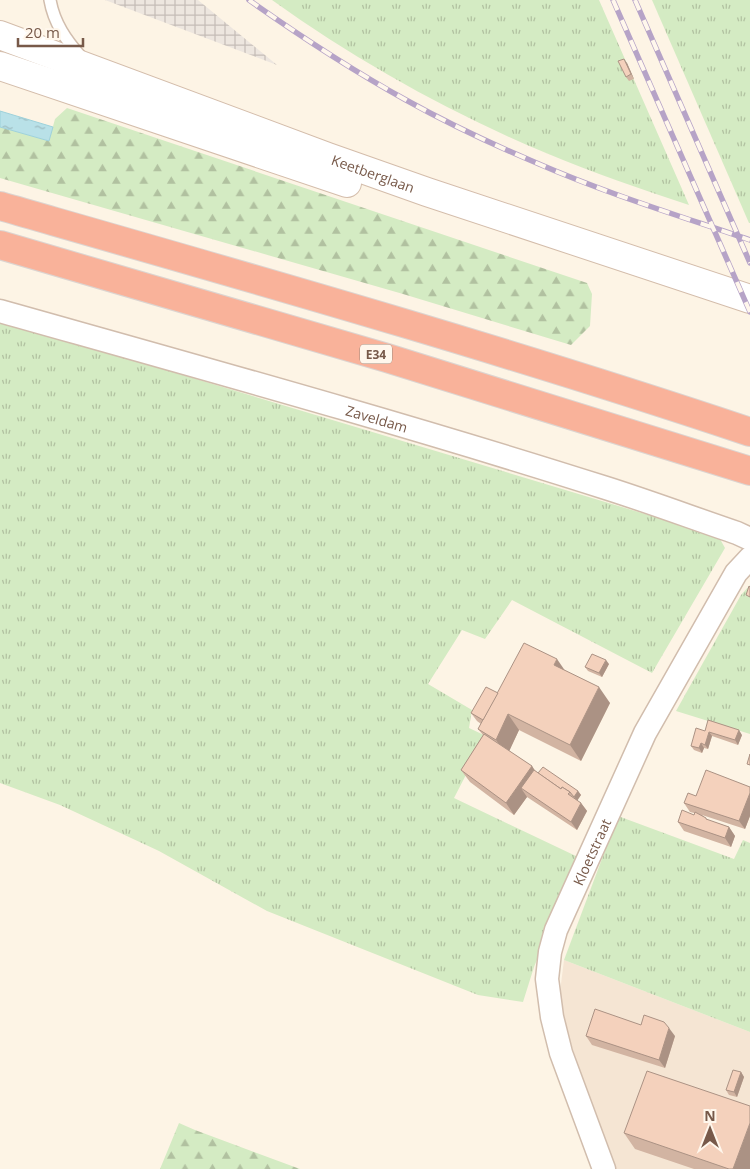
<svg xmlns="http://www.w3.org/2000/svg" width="750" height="1169" viewBox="0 0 750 1169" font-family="'Open Sans',sans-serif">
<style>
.residential{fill:#f5e5d3}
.industrial{fill:url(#industrial-grid)}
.grass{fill:url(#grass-tufts)}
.forest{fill:url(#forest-firs)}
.water{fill:url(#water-ripples);stroke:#9ed1da}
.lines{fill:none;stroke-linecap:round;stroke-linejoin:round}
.service-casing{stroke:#d1bdad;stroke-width:14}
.minor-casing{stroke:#d1bdad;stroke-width:25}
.secondary-casing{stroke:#d4bdab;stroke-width:30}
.motorway-casing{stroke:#dcd4d0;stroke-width:30}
.service{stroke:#fff;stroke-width:11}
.minor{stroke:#fff;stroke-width:22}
.secondary{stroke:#fff;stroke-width:28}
.motorway{stroke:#f9b29a;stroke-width:28}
.rail-casing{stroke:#b6a3c7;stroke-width:5.5}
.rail{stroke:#fff7ec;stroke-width:4;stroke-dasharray:11;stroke-linecap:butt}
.wall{fill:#d2b4a2}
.shaded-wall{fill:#ab9284}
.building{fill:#f4d1bc;stroke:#ab9284}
.labels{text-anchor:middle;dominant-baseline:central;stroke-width:4.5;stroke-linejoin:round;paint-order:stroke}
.shield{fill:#fff7ec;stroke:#a0887a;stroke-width:1}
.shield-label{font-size:12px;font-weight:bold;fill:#775949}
.street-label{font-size:14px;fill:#775949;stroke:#fff7ec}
</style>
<defs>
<pattern id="industrial-grid" width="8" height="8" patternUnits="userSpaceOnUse" patternTransform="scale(1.25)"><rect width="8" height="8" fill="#ede6df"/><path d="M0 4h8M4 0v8" fill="none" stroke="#c5bdb7"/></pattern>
<pattern id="grass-tufts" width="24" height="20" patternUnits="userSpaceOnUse" patternTransform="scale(1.25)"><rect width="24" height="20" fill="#d4ebc3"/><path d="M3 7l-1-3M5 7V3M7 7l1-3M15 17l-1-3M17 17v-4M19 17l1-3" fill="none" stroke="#b1c1a0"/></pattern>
<pattern id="forest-firs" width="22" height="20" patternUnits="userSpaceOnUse" patternTransform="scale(1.25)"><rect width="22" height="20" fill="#d4ebc3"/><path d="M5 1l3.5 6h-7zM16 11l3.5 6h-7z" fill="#b1c1a0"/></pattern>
<pattern id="water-ripples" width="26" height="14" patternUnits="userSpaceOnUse" patternTransform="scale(1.25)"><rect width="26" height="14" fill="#b9e1e8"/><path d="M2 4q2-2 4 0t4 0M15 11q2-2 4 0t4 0" fill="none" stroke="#9bb9be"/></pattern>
</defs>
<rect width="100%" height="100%" fill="#fdf4e5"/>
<polygon class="residential" points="564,960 750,1032 750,1169 616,1169 577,1062 564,1022 560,992"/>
<polygon class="industrial" points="105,0 198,0 277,65"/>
<g class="grass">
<path d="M272,0H599L689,205C641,189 593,173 546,153C450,113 357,61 272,0Z"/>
<polygon points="652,0 750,0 750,223 749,223"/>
<polygon points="0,323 123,357 695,529 720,539 725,548 652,673 512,600 485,639 462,630 428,684 472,710 469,728 486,736 454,798 578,857 534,967 523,1002 478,995 267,911 159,851 60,805 0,783"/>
<polygon points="750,585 750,734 676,711 741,595"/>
<polygon points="618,816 734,859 743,840 750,843 750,1032 564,960"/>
</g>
<g class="forest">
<polygon points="67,108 587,283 592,294 590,326 571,345 403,294 0,178 0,127 49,141 55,119"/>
<polygon points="179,1123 195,1130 300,1169 160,1169"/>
</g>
<polygon class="water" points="0,111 53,127 49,141 0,127"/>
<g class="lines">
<g class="service-casing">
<path id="service" d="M50,0C54,23 66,40 81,57"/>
</g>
<g class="minor-casing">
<g id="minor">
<path id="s1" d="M0,311C202,368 405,424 606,488C650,502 693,518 737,533L750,539"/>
<path id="s2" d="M604,1169L561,1053L552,1017L547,979L550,952L556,930L645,733L736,573L750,558"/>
</g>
</g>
<g class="secondary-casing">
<g id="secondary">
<path id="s3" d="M0,35L328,157L427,192L750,299"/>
<polyline points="0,66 347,183"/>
</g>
</g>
<g class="motorway-casing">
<g id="motorway">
<path d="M0,206C251,278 502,349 750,432"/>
<polyline points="0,245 387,358 750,471"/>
</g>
</g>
<use href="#service" class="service"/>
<use href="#minor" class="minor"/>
<use href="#secondary" class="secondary"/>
<use href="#motorway" class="motorway"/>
<g class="rail-casing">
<g id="rail">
<path d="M249,0C300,36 352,70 406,100C449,124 494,145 539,164C608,194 680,216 750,240"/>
<polyline points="613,0 750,312"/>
<polyline points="635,0 750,263"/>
</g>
</g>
<use href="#rail" class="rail"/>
</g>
<g class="wall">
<polygon points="627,63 634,79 629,81 626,77"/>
<polygon points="609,664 602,677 588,671 585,667"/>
<polygon points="565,670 610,703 581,761 519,730 509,751 532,766 534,770 538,773 578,791 581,795 577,800 581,803 587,811 577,830 527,797 514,815 470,782 461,770 483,735 478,729 481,724 477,721 471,713"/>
<polygon points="705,731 742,735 738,745 712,736 708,749 704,748 702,753 694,750 691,746"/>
<polygon points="750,787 750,816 745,829 702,815 708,820 729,827 735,836 731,847 684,831 678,822 694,815 694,813 690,812 684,803 696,796"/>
<polygon points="586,1036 675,1036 665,1068 592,1045"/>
<polygon points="741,1072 744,1077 737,1097 729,1095 726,1090"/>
<polygon points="624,1133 750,1169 694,1169 635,1149"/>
</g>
<g class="shaded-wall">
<polygon points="624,59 627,63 634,79 631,74"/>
<polygon points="557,659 568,675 554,665"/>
<polygon points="606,660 609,664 602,677 599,673"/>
<polygon points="599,687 610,703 581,761 570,745"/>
<polygon points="508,714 519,730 507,756 496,740"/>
<polygon points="739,730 742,735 738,745 735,740"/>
<polygon points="709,732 712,736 708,749 705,745"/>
<polygon points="701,743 704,748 702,753 699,748"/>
<polygon points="532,766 540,778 521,788 527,797 514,815 506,803"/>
<polygon points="578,791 581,795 577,801 574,797"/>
<polygon points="750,793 750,816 745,829 739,821"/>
<polygon points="581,803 587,811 577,830 571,822"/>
<polygon points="729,827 735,836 731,847 725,838"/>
<polygon points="669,1028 675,1036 665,1068 659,1060"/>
<polygon points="741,1072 744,1077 737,1097 734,1092"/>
<polygon points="750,1123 750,1169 733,1169"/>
</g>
<g class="building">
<polygon points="624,59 631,74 626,77 618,61"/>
<polygon points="749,586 750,587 750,597 746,595"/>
<polygon points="524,643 557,659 554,665 599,687 570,745 508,714 496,740 478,729"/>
<polygon points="592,654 606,660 599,673 585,667"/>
<polygon points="486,687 498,693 483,720 471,713"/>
<polygon points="708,720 739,730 735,740 709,732 705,745 701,743 699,748 691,746 696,728 705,731"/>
<polygon points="484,734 532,766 506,803 461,770"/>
<polygon points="750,754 750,765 747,764"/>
<polygon points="543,767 578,791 574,797 570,792 562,787 561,789 538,773"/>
<polygon points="534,770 561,789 562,787 570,792 568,794 581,803 571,822 521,788"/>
<polygon points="706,770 750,787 750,793 739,821 684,803 688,793 696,796"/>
<polygon points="682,810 694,815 695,812 706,818 706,819 729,827 725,838 678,822"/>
<polygon points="595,1009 641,1025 644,1015 664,1022 669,1028 659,1060 586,1036"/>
<polygon points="733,1070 741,1072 734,1092 726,1090"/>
<polygon points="647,1071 750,1106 750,1123 733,1169 729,1169 624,1133"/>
</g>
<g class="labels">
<rect class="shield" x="360" y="344.5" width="32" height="19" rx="4"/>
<g class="shield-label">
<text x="376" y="354">E34</text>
</g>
<g class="street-label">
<text stroke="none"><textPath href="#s3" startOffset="398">Keetberglaan</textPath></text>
<text stroke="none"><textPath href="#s1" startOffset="392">Zaveldam</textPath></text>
<text stroke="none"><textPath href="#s2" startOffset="335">Kloetstraat</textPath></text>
</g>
</g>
<g transform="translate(710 1129)" stroke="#fff7ec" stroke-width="4" paint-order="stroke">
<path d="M0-4L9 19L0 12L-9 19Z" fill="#775949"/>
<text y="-8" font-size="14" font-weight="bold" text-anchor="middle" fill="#775949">N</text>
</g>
<path d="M18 38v8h65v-8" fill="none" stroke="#775949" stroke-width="2.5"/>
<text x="25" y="38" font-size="15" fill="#775949" stroke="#fff7ec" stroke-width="4" paint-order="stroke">20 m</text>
</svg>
